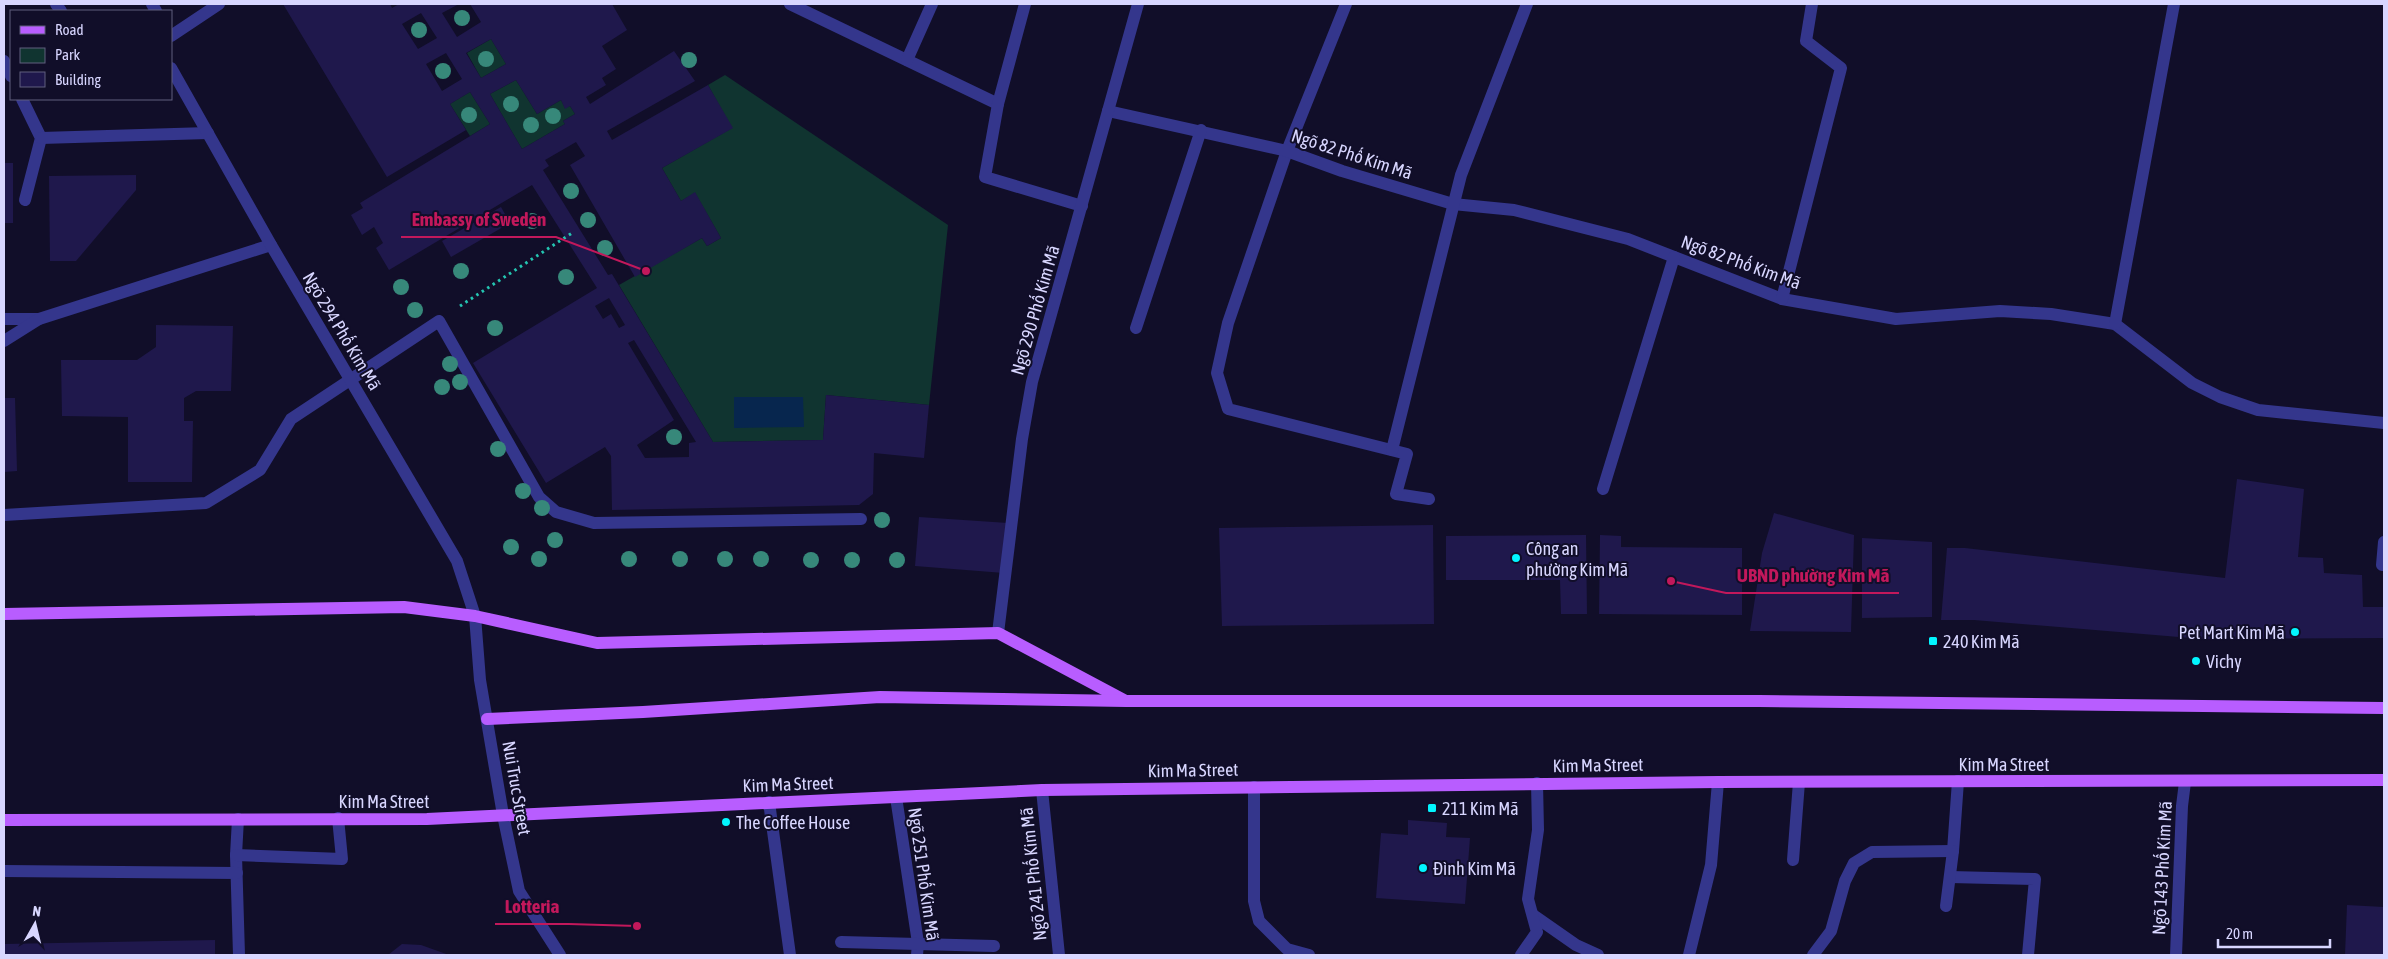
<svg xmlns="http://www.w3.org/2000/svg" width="2388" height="959" viewBox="0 0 2388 959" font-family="'Asap Condensed',sans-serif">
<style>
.green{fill:#103430}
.water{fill:#07264e}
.building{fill:#1f184c;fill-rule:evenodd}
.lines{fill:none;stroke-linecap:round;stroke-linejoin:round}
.path{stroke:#24c5b1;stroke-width:3;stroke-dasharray:2.5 4;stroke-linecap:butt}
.service{stroke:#34368c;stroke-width:12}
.tertiary{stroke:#34368c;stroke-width:12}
.primary{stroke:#b85dff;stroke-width:12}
.tree{fill:#37887a}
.poi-dot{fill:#02f5ff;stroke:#110e29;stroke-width:2}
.labels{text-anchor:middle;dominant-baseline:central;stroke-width:4;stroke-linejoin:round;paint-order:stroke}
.street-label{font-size:18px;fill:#d8d6ff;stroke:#110e29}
.poi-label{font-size:18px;fill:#d8d6ff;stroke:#110e29;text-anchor:start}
.leader{fill:none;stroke:#c2185b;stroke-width:2}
.callout-dot{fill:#c2185b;stroke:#110e29;stroke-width:2}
.callout-label{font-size:19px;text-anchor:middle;font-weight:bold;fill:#c2185b;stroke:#110e29;stroke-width:4;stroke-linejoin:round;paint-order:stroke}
</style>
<rect width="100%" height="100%" fill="#110e29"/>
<g class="green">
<polygon points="491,39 506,64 481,78 467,53"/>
<polygon points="725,75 948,225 929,405 826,395 823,440 713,442 619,285 702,238 707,246 721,238 695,193 681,201 662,168 732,128 708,85"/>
<polygon points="516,80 537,114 561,100 565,108 570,106 575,114 563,121 565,124 522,149 490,94"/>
<polygon points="470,92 490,124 470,136 450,104"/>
</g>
<polygon class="water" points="734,397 803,397 804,427 734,428"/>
<g class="building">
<path d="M283,4H390L392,8L399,4H459L442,13L457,37L481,22L470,4H612L627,30L602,46L616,69L602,78L606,85L586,97L590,104L674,51L695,81L607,131L612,140L708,85L733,128L662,168L681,201L695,192L721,238L707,246L702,238L635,277L570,165L585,156L576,142L545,160L549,166L543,170L608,275L612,274L713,442L823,440L826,395L929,405L924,458L874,453L873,494L859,505L612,510L611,456L605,447L546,483L473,363L597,288L532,185L389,270L376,248L383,243L374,227L362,235L351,215L363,208L360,203L490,124L470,92L450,104L466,130L387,177ZM421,13L437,38L418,49L402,24ZM491,39L506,64L481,78L466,53ZM446,53L462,79L442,91L426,64ZM516,80L537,114L561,100L565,109L570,106L575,114L563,121L565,124L522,149L490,94ZM609,298L625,325L619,328L611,314L603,319L595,306ZM634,340L696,442L689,443V457L645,458L637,445L674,420L628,343Z"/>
<rect x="4" y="163" width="9" height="60"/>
<polygon points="136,175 136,190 76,261 50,261 49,176"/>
<polygon points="501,207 510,223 451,257 442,241"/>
<polygon points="156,325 233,326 231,391 196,391 184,398 184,421 193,421 192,482 128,482 128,417 62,416 61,360 137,360 156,347"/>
<polygon points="4,398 15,398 17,471 4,472"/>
<polygon points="2237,479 2304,489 2298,557 2323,558 2324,573 2362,575 2363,607 2384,607 2384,638 2203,639 1974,620 1941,620 1947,548 1965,548 2225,578"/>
<polygon points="1774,513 1854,535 1851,632 1750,631 1762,553"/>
<polygon points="919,517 1008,523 1004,573 915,566"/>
<polygon points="1433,525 1434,624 1222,626 1219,528"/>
<polygon points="1586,535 1587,614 1561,614 1560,580 1446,580 1446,536"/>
<polygon points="1600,535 1621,536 1621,547 1742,548 1742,615 1599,614"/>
<polygon points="1862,538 1932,542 1932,617 1862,618"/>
<polygon points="1408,820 1447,823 1446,837 1470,838 1465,904 1376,898 1381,833 1408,835"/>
<polygon points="2347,905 2384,907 2384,955 2345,955"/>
<polygon points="215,940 215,955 4,955 4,944"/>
<polygon points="402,944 421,945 449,955 388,955"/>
</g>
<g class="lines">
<polyline class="path" points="460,306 572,233"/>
<g class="service">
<polyline points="56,4 61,11"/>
<polyline points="152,4 156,11"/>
<polyline points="790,4 998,104"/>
<polyline points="1025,4 998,104 985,177 1082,206"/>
<polyline points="1346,4 1287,151 1228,323 1217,373 1228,409 1407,454 1396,494 1429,499"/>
<polyline points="171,36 219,4"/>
<polyline points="907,60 932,4"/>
<polyline points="4,61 11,76"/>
<polyline points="22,99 41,138 25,200"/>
<polyline points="1108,111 1287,151 1342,171 1453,204 1514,210 1628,239 1782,299 1896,319 2000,311 2051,314 2115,324 2192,383 2220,397 2258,410 2384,423"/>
<polyline points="41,138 208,133"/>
<polyline points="1782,299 1841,68 1806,41 1812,4"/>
<polyline points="4,319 39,319"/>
<polyline points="2115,324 2174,4"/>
<polyline points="1136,328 1201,130"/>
<polyline points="4,341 39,319 271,245"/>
<polyline points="1392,450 1461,175 1527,4"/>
<polyline points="1603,489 1674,257"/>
<polyline points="4,515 206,503 260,470 291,419 439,321 539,497 556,512 594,523 861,519"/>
<polyline points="2384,542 2382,565 2384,565"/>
<polyline points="998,633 1022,439 1032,382 1138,4"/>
<polyline points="1254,787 1254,901 1259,921 1287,949 1309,955"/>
<polyline points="1042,790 1059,955"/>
<polyline points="896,797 918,943 917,955"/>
<polyline points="769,802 790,955"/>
<polyline points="238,819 236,855 239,955"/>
<polyline points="236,855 342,859 338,818"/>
<polyline points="1793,860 1799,782"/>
<polyline points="4,871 237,873"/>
<polyline points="1950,877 2035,879 2028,955"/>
<polyline points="1946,906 1953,851 1958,781"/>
<polyline points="1533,915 1576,945 1598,955"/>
<polyline points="841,942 994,946"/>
<polyline points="1521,955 1537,932 1528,899 1538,830 1537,783"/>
<polyline points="1689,955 1711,865 1718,782"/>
<polyline points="1813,955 1831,931 1845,881 1854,863 1872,852 1953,851"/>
<polyline points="2176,955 2182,806 2185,782"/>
</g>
<polyline class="tertiary" points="171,68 271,245 457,561 475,616 480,680 503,815 519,891 560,955"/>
<g class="primary">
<polyline points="4,614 404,607 475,616 597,643 998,633 1124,700"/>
<polyline points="487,719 643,712 880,697 1126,701 1759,701 2384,708"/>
<polyline points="4,820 427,819 1042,790 1718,782 2384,780"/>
</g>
</g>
<g class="tree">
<circle cx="462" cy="18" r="8"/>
<circle cx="419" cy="30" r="8"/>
<circle cx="486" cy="59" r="8"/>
<circle cx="689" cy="60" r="8"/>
<circle cx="443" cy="71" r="8"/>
<circle cx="511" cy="104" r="8"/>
<circle cx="469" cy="115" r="8"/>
<circle cx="553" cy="116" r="8"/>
<circle cx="531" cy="125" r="8"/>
<circle cx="571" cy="191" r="8"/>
<circle cx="588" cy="220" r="8"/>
<circle cx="532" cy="221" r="8"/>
<circle cx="605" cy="248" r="8"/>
<circle cx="461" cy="271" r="8"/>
<circle cx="566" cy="277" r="8"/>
<circle cx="401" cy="287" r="8"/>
<circle cx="415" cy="310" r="8"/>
<circle cx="495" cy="328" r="8"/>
<circle cx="450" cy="364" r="8"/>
<circle cx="460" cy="382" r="8"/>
<circle cx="442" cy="387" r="8"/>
<circle cx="674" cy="437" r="8"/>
<circle cx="498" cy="449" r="8"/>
<circle cx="523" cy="491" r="8"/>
<circle cx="542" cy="508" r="8"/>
<circle cx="882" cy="520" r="8"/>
<circle cx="555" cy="540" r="8"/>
<circle cx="511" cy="547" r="8"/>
<circle cx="539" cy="559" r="8"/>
<circle cx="629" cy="559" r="8"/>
<circle cx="680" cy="559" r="8"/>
<circle cx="725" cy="559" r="8"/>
<circle cx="761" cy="559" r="8"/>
<circle cx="811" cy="560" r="8"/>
<circle cx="852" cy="560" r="8"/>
<circle cx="897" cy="560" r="8"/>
</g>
<g class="poi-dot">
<circle cx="1516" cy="558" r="5"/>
<circle cx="2295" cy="632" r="5"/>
<rect x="1928" y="636" width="10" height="10" rx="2.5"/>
<circle cx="2196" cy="661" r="5"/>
<rect x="1427" y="803" width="10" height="10" rx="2.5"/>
<circle cx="726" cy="822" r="5"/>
<circle cx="1423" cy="868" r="5"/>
</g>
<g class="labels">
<g class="street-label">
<text transform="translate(1352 154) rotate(18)">Ngõ 82 Phố Kim Mã</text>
<text transform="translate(1741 262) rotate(20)">Ngõ 82 Phố Kim Mã</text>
<text transform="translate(1035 310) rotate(-74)">Ngõ 290 Phố Kim Mã</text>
<text transform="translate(342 331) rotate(59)">Ngõ 294 Phố Kim Mã</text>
<text x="2004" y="764">Kim Ma Street</text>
<text transform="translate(1598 765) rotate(-1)">Kim Ma Street</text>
<text transform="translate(1193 770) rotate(-1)">Kim Ma Street</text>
<text transform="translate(788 784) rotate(-2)">Kim Ma Street</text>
<text transform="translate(517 788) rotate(80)">Nui Truc Street</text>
<text x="384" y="801">Kim Ma Street</text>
<text transform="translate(2162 868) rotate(-87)">Ngõ 143 Phố Kim Mã</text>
<text transform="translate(924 874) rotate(82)">Ngõ 251 Phố Kim Mã</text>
<text transform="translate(1033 874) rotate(-96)">Ngõ 241 Phố Kim Mã</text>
</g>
<g class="poi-label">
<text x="1526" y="548">Công an<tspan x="1526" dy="21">phường Kim Mã</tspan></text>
<text x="2285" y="632" text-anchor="end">Pet Mart Kim Mã</text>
<text x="1943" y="641">240 Kim Mã</text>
<text x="2206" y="661">Vichy</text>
<text x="1442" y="808">211 Kim Mã</text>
<text x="736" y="822">The Coffee House</text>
<text x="1433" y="868">Đình Kim Mã</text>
</g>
</g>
<path class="leader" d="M646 271L556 237H401M1671 581L1726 593H1899M637 926L569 924H495"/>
<g class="callout-dot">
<circle cx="646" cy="271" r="5"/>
<circle cx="1671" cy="581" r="5"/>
<circle cx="637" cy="926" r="5"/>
</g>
<g class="callout-label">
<text x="479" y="226">Embassy of Sweden</text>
<text x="1813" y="582">UBND phường Kim Mã</text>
<text x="532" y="913">Lotteria</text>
</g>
<rect width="2388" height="959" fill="none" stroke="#d8d6ff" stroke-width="10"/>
<rect x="10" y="10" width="162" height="90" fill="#110e29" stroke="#615e7f"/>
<rect x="20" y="26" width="25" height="8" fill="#b85dff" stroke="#615e7f"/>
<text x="55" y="35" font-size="15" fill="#d8d6ff">Road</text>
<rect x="20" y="48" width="25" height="15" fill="#103430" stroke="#615e7f"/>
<text x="55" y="60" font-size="15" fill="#d8d6ff">Park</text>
<rect x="20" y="72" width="25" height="15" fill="#1f184c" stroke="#615e7f"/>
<text x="55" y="85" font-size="15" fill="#d8d6ff">Building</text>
<g transform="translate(35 924) rotate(8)" stroke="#110e29" stroke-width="4" paint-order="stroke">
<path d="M0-4L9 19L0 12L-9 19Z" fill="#d8d6ff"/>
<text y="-8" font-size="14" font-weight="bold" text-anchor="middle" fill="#d8d6ff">N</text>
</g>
<path d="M2218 939v8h112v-8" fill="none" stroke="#d8d6ff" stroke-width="2.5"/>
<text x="2226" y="939" font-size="15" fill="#d8d6ff" stroke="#110e29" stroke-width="4" paint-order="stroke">20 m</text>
</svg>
